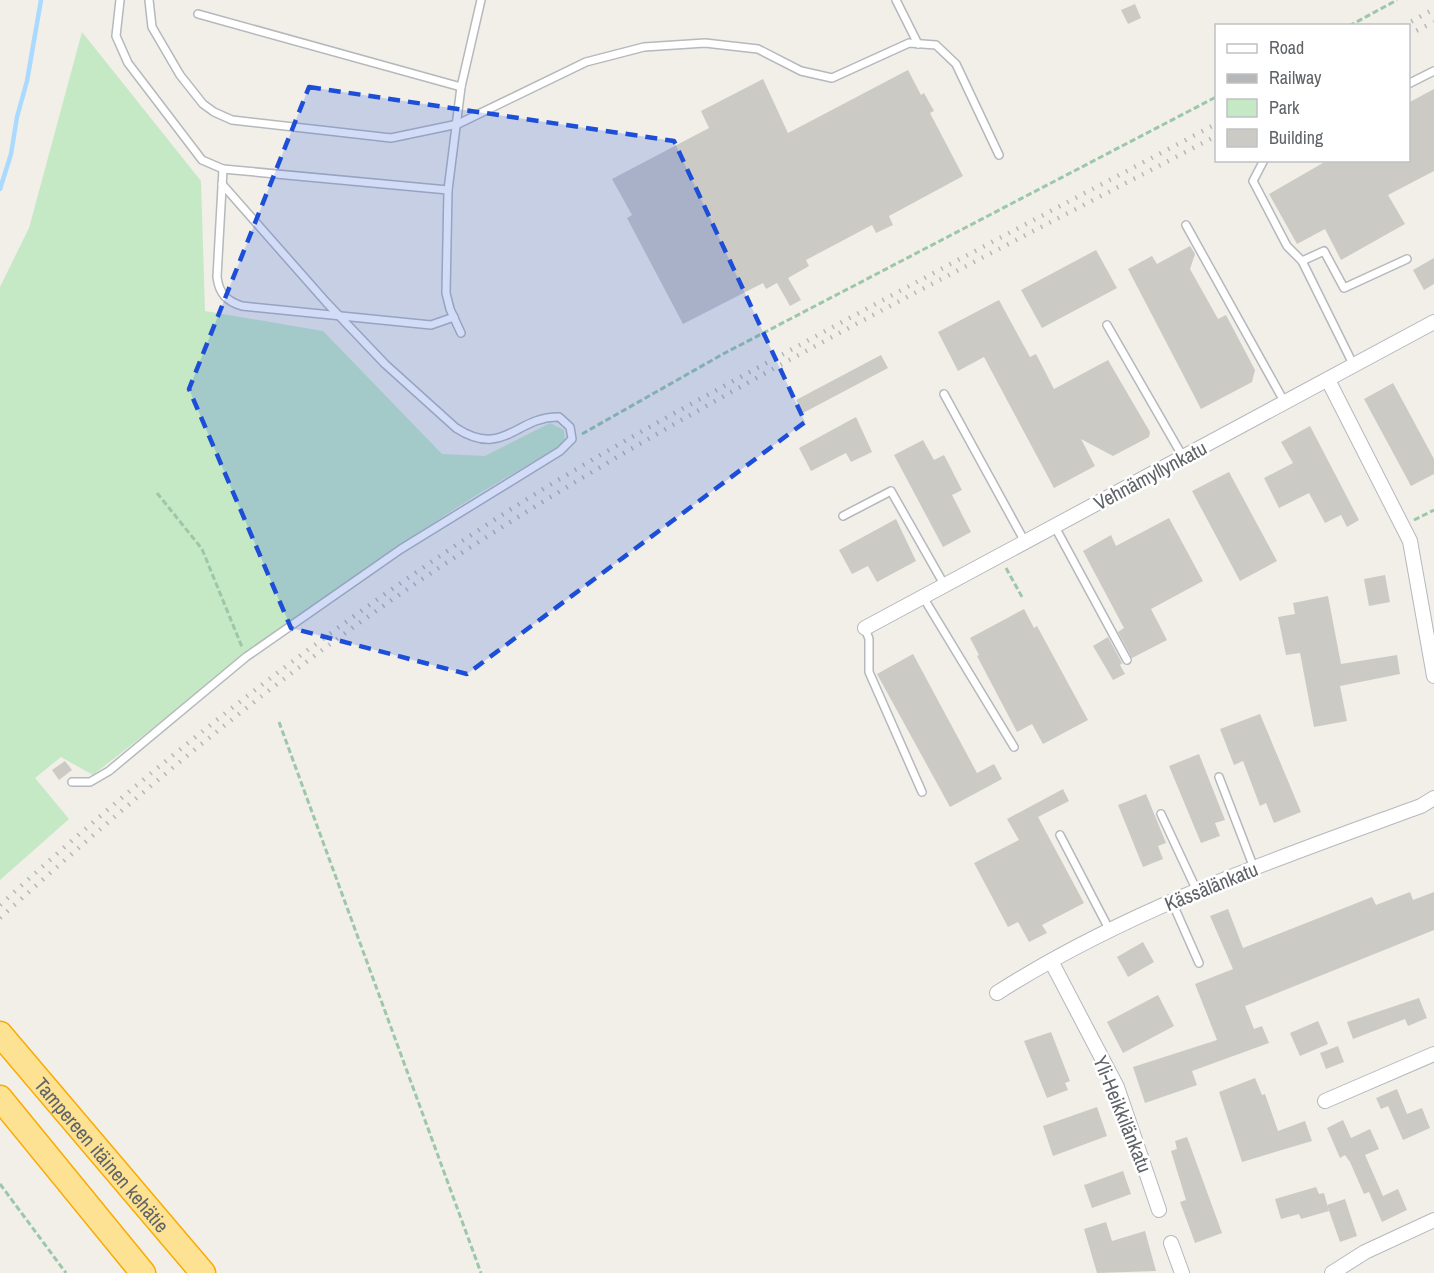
<svg xmlns="http://www.w3.org/2000/svg" width="1434" height="1273" viewBox="0 0 1434 1273" font-family="'Archivo Narrow',sans-serif">
<style>
.green{fill:#c5e8c5}
.lines{fill:none;stroke-linecap:round;stroke-linejoin:round}
.stream{stroke:#aadaff;stroke-width:4.5}
.building{fill:#cccac5}
.service-casing{stroke:#b5b8bc;stroke-width:10}
.minor-casing{stroke:#b5b8bc;stroke-width:16}
.motorway-casing{stroke:#f9ab00;stroke-width:27}
.path{stroke:#9cc7a9;stroke-width:3;stroke-dasharray:6 3;stroke-linecap:butt}
.service{stroke:#fff;stroke-width:7}
.minor{stroke:#fff;stroke-width:14}
.motorway{stroke:#fde293;stroke-width:24}
.rail{stroke:#b6b7b8;stroke-width:4.5;stroke-dasharray:1.5 8;stroke-linecap:butt}
.marked{fill:#1d4ed8;fill-opacity:0.2;stroke:#1d4ed8;stroke-width:4.5;stroke-dasharray:12 8;stroke-linejoin:round}
.labels{text-anchor:middle;dominant-baseline:central;stroke-width:5;stroke-linejoin:round;paint-order:stroke}
.street-label{font-size:20px;fill:#5f6368;stroke:#fff}
</style>
<rect width="100%" height="100%" fill="#f1efe8"/>
<path class="green" d="M82,32L201,181L205,311L323,331L442,454L485,456L550,423L564,430L565,443C525,467 483,490 444,516C323,597 207,685 93,775L61,757L35,778L69,819L0,880V287L29,228Z"/>
<g class="lines">
<polyline class="stream" points="0,189 11,154 17,117 27,81 41,0"/>
</g>
<g class="building">
<polygon points="1135,4 1141,18 1128,24 1121,10"/>
<polygon points="908,70 921,95 924,93 934,111 930,113 963,176 889,216 893,225 876,233 872,225 806,260 809,266 788,278 801,300 790,306 777,283 766,289 763,283 683,324 627,218 632,215 612,179 709,128 701,111 763,79 788,133"/>
<polygon points="1434,89 1434,171 1388,195 1405,224 1341,260 1325,229 1297,244 1269,194 1328,160 1408,160 1408,103"/>
<polygon points="1190,246 1195,254 1190,269 1218,319 1226,315 1255,370 1252,382 1201,409 1128,269 1152,256 1157,264"/>
<polygon points="1096,250 1117,288 1042,328 1021,290"/>
<polygon points="1434,258 1434,284 1424,290 1413,270"/>
<polygon points="999,300 1030,357 1036,354 1054,389 1108,360 1150,432 1149,437 1113,456 1081,439 1095,466 1054,488 984,357 958,371 938,332"/>
<polygon points="881,355 888,368 803,413 796,400"/>
<polygon points="1393,383 1434,459 1434,474 1411,486 1364,399"/>
<polygon points="856,417 872,452 851,462 846,453 811,471 799,448"/>
<polygon points="1310,426 1359,520 1347,527 1341,515 1325,523 1309,493 1279,508 1264,478 1293,463 1281,442"/>
<polygon points="923,440 934,460 944,455 962,490 952,495 971,532 943,547 894,455"/>
<polygon points="1229,472 1277,561 1240,581 1192,491"/>
<polygon points="1169,518 1203,581 1151,609 1167,640 1132,658 1118,632 1124,628 1083,551 1111,535 1116,546"/>
<polygon points="896,519 916,561 877,582 868,566 852,574 839,550"/>
<polygon points="1385,575 1390,602 1369,606 1364,579"/>
<polygon points="1328,596 1341,664 1397,655 1400,674 1340,686 1347,721 1314,727 1300,653 1286,655 1278,617 1295,614 1293,603"/>
<polygon points="1024,609 1034,628 1037,626 1088,720 1043,744 1032,724 1017,732 977,656 979,655 970,638"/>
<polygon points="1108,637 1122,663 1120,665 1125,674 1113,680 1093,646"/>
<polygon points="913,654 977,773 994,764 1002,779 950,807 877,674"/>
<polygon points="1260,714 1301,812 1274,823 1266,803 1260,806 1243,761 1234,765 1220,729"/>
<polygon points="1199,754 1225,820 1215,823 1220,836 1201,843 1169,766"/>
<polygon points="65,761 72,770 59,780 52,770"/>
<polygon points="1063,789 1069,801 1038,817 1084,903 1042,925 1047,933 1029,942 1018,922 1008,927 974,863 1019,840 1007,819"/>
<polygon points="1146,794 1166,843 1158,846 1163,859 1143,867 1118,805"/>
<polygon points="1410,892 1413,900 1434,892 1434,930 1245,1006 1254,1029 1262,1026 1269,1043 1192,1071 1197,1085 1145,1103 1133,1067 1217,1040 1195,984 1233,969 1210,916 1228,909 1243,948 1372,897 1376,905"/>
<polygon points="1143,942 1154,962 1128,977 1117,957"/>
<polygon points="1158,995 1174,1026 1123,1053 1107,1022"/>
<polygon points="1419,998 1427,1018 1408,1026 1405,1019 1353,1039 1347,1022"/>
<polygon points="1318,1021 1328,1044 1300,1056 1290,1033"/>
<polygon points="1051,1032 1070,1081 1065,1083 1068,1090 1047,1098 1024,1041"/>
<polygon points="1338,1046 1344,1062 1326,1069 1320,1053"/>
<polygon points="1255,1078 1262,1095 1265,1094 1278,1131 1305,1121 1312,1141 1242,1162 1219,1092"/>
<polygon points="1397,1089 1407,1114 1422,1108 1430,1128 1403,1140 1388,1106 1381,1109 1376,1098"/>
<polygon points="1097,1107 1107,1136 1053,1156 1043,1126"/>
<polygon points="1343,1120 1351,1138 1370,1129 1379,1149 1365,1155 1383,1196 1398,1189 1407,1210 1382,1222 1369,1192 1364,1194 1350,1162 1345,1155 1340,1158 1327,1128"/>
<polygon points="1187,1137 1222,1233 1195,1243 1180,1202 1186,1200 1171,1151 1177,1149 1175,1141"/>
<polygon points="1123,1171 1131,1194 1092,1208 1084,1185"/>
<polygon points="1316,1187 1319,1194 1324,1193 1329,1211 1301,1219 1299,1214 1281,1219 1275,1199"/>
<polygon points="1345,1199 1357,1236 1340,1242 1327,1205"/>
<polygon points="1106,1222 1112,1241 1145,1231 1156,1271 1097,1273 1084,1229"/>
</g>
<g class="lines">
<g class="service-casing">
<g id="service">
<polyline points="120,0 116,36 128,63 202,160 223,169 448,190 446,293 450,309 461,333"/>
<polyline points="149,0 152,27 180,75 203,104 214,112 232,120 391,138 458,124 586,62 644,47 705,43 758,49 801,71 832,78 909,43 936,45 956,64 999,155"/>
<polyline points="896,0 918,44"/>
<polyline points="198,14 461,87"/>
<polyline points="1408,84 1434,71"/>
<polyline points="1264,160 1253,181 1287,246 1302,261 1354,366"/>
<path d="M223,169L217,277C219,293 226,301 242,306L431,325L454,317"/>
<polyline points="448,190 461,87 481,0"/>
<polyline points="1186,225 1285,403"/>
<polyline points="1302,261 1324,251 1344,288 1407,259"/>
<polyline points="1107,325 1183,457"/>
<polyline points="944,394 1025,542"/>
<polyline points="843,516 891,491 945,586"/>
<polyline points="1055,527 1127,660"/>
<polyline points="923,597 1014,747"/>
<polyline points="865,628 869,639 869,672 922,792"/>
<polyline points="1219,777 1254,868"/>
<path d="M72,782H90L109,771L246,657L401,549L560,451L572,439L570,427L559,417C516,416 504,459 456,428L385,364L326,302L222,184"/>
<polyline points="1161,814 1197,891"/>
<polyline points="1060,835 1109,929"/>
<polyline points="1172,902 1199,963"/>
</g>
</g>
<g class="minor-casing">
<g id="minor">
<polyline points="1328,380 1410,541 1434,676"/>
<polyline points="865,628 1434,322"/>
<polyline points="1051,961 1117,1087 1159,1210"/>
<path d="M997,993C1128,909 1276,859 1421,806L1434,798"/>
<polyline points="1325,1101 1434,1054"/>
<polyline points="1171,1243 1182,1273"/>
<polyline points="1332,1273 1365,1252 1434,1220"/>
</g>
</g>
<g class="motorway-casing">
<g id="motorway">
<path id="s1" d="M0,1034L203,1273"/>
<polyline points="0,1098 143,1273"/>
</g>
</g>
<g class="path">
<polyline points="1349,26 1397,0"/>
<polyline points="582,434 723,354 1216,97"/>
<polyline points="157,493 202,549 242,647"/>
<polyline points="1414,520 1434,510"/>
<polyline points="1006,568 1022,597"/>
<polyline points="279,722 481,1273"/>
<polyline points="0,1184 66,1273"/>
</g>
<use href="#service" class="service"/>
<use href="#minor" class="minor"/>
<use href="#motorway" class="motorway"/>
<g class="rail">
<polyline points="1403,26 1434,9"/>
<polyline points="1408,35 1434,22"/>
<path d="M0,905C155,763 318,635 494,520C588,459 687,406 785,353C928,275 1072,200 1216,124"/>
<path d="M0,918C146,786 298,659 463,552C704,396 963,269 1216,136"/>
</g>
</g>
<path class="marked" d="M309,87L674,141L805,422L467,674L291,628L189,389Z"/>
<g class="labels">
<g class="street-label">
<text transform="translate(1150 475) rotate(-28)">Vehnämyllynkatu</text>
<text transform="translate(1211 886) rotate(-22)">Kässälänkatu</text>
<text transform="translate(1123 1114) rotate(68)">Yli-Heikkilänkatu</text>
<text stroke="none"><textPath href="#s1" startOffset="158">Tampereen itäinen kehätie</textPath></text>
</g>
</g>
<rect x="1215" y="24" width="195" height="138" fill="#ffffff" stroke="#bfc1c3" stroke-width="1.5"/>
<rect x="1227" y="44" width="30" height="9" fill="#ffffff" stroke="#bfc1c3" stroke-width="1.5"/>
<text x="1269" y="54" font-size="18" fill="#5f6368">Road</text>
<rect x="1227" y="74" width="30" height="9" fill="#b6b7b8" stroke="#bfc1c3" stroke-width="1.5"/>
<text x="1269" y="84" font-size="18" fill="#5f6368">Railway</text>
<rect x="1227" y="99" width="30" height="18" fill="#c5e8c5" stroke="#bfc1c3" stroke-width="1.5"/>
<text x="1269" y="114" font-size="18" fill="#5f6368">Park</text>
<rect x="1227" y="129" width="30" height="18" fill="#cccac5" stroke="#bfc1c3" stroke-width="1.5"/>
<text x="1269" y="144" font-size="18" fill="#5f6368">Building</text>
</svg>
